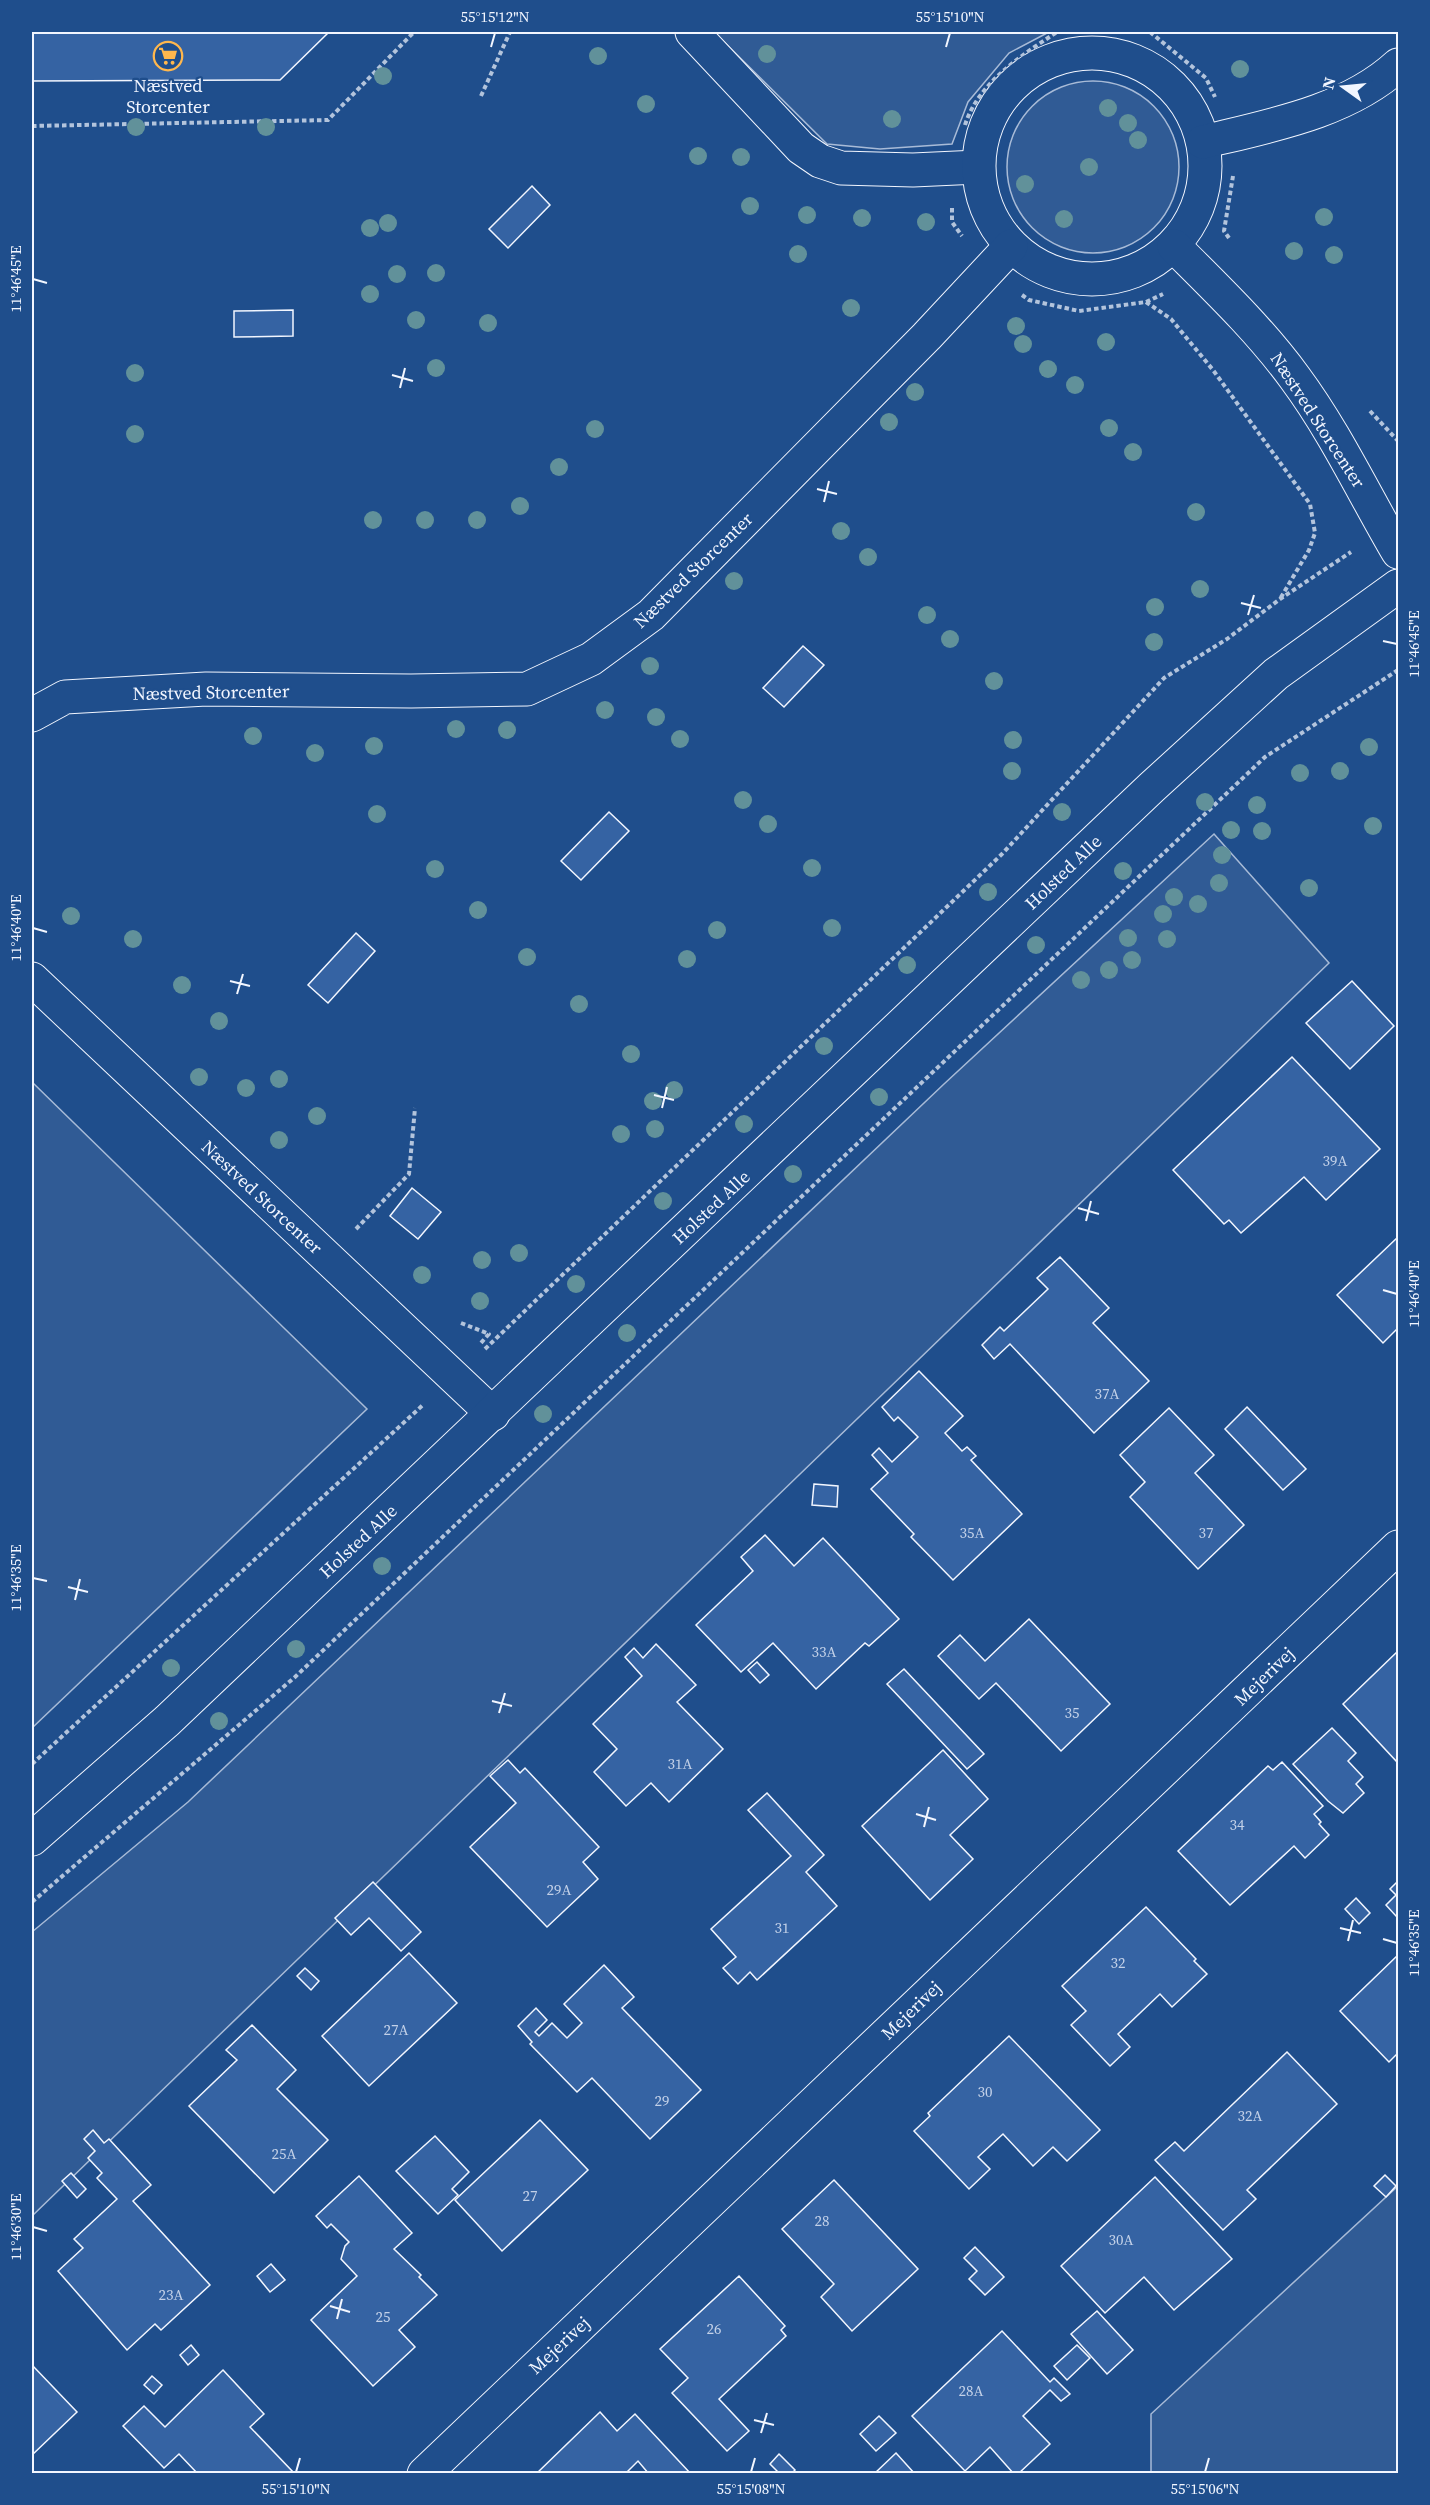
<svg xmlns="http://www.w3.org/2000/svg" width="1430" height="2505" viewBox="0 0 1430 2505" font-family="'Source Serif 4',serif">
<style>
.green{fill:#305b95;stroke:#a8bbd7;stroke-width:1.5}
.building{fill:#3563a3;stroke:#f2f6ff;stroke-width:1.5}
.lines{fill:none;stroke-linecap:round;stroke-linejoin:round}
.minor-casing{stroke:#f2f6ff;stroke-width:35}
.path{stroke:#b3c4dc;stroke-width:4;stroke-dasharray:4.5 3;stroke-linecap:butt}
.minor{stroke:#1f4e8c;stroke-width:33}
.tree{fill:#61919a}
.ticks{fill:none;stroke:#f2f6ff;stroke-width:2}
.labels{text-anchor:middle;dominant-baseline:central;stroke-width:4.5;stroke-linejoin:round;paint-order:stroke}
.number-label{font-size:15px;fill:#c3d1e8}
.poi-label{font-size:18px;fill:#f2f6ff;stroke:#1f4e8c}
.street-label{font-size:18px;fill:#f2f6ff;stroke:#1f4e8c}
.neatline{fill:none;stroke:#f2f6ff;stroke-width:2}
.ticks-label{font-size:15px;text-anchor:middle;fill:#f2f6ff}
</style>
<rect width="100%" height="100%" fill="#1f4e8c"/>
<g class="green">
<polygon points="714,32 1049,32 1009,53 968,102 952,144 880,149 827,144"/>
<circle cx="1093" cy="167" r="86"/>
<polygon points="1214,834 1329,963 32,2216 32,1932 188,1802 944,1084"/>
<polygon points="32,1082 367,1409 32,1728"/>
<polygon points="1398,2186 1398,2473 1151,2473 1151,2414"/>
</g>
<g class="building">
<polygon points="32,32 329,32 280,80 32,81"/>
<polygon points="532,186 550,205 508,248 489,229"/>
<polygon points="293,310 293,336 234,337 234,311"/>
<polygon points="803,646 824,665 784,707 763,688"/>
<polygon points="609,812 629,831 581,880 561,861"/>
<polygon points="356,933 375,951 328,1003 308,985"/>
<polygon points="1352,981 1394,1026 1350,1069 1306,1023"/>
<polygon points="1292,1057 1380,1149 1326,1200 1304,1177 1241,1233 1229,1220 1224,1224 1173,1170"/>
<polygon points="412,1188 441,1212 418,1239 390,1216"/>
<polygon points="1398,1237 1398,1328 1383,1343 1337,1295"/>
<polygon points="1060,1257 1109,1308 1093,1323 1149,1381 1094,1433 1010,1344 994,1359 982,1345 1000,1327 1004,1331 1048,1289 1037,1278"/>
<polygon points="919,1371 963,1416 945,1433 962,1451 967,1447 976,1456 971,1460 1022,1514 953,1580 911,1537 914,1534 871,1489 888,1473 872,1455 879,1448 892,1462 918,1437 898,1417 894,1421 882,1407"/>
<polygon points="1247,1407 1306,1469 1283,1490 1225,1429"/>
<polygon points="1169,1408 1214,1455 1195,1473 1244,1525 1198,1569 1130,1497 1145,1482 1120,1455"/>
<polygon points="814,1484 838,1486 837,1507 812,1505"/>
<polygon points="765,1535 794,1566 823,1538 899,1619 869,1646 865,1643 816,1689 773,1643 741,1672 696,1625 753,1571 741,1557"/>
<polygon points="1029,1619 1110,1704 1061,1751 996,1683 979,1699 938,1656 960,1635 985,1661"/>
<polygon points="656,1644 696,1685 677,1702 723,1749 669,1802 651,1783 626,1806 594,1772 617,1749 593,1724 642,1676 625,1657 634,1648 643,1658"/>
<polygon points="1398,1651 1398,1763 1343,1704"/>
<polygon points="757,1662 769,1675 760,1683 748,1670"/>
<polygon points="904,1669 984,1754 967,1769 887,1684"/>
<polygon points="1332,1728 1356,1753 1348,1761 1363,1777 1356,1784 1364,1793 1343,1813 1328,1801 1293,1764"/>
<polygon points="943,1750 988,1799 950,1835 973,1859 930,1900 862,1826"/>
<polygon points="508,1760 520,1773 525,1768 599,1847 583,1862 598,1879 547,1927 470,1847 516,1803 490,1776"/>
<polygon points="1282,1762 1323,1806 1314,1814 1321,1822 1319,1824 1329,1835 1305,1858 1294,1846 1230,1905 1178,1851 1268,1766 1273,1770"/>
<polygon points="767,1793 824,1855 806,1872 837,1906 757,1980 750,1972 738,1984 723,1968 736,1957 711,1929 791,1856 748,1810"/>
<polygon points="1398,1881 1398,1914 1396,1916 1386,1905 1396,1895 1390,1889"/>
<polygon points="373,1882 421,1932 401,1951 369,1918 351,1935 335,1918"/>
<polygon points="1356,1898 1370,1913 1359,1924 1345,1909"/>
<polygon points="1146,1907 1196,1959 1194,1961 1207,1974 1172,2007 1160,1994 1118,2034 1130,2047 1110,2066 1071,2025 1086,2011 1062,1986"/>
<polygon points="409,1953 457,2003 369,2086 322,2036"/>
<polygon points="1398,1955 1398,2053 1389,2062 1340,2011"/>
<polygon points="604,1965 634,1997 622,2008 701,2090 650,2139 592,2078 577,2092 530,2044 532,2042 518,2026 536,2008 547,2020 535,2032 539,2036 552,2023 567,2038 582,2023 564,2004"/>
<polygon points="305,1968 319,1981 311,1990 297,1976"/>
<polygon points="252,2025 296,2070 277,2089 328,2140 274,2193 189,2106 237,2060 226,2050"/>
<polygon points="1009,2036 1100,2130 1067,2161 1053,2147 1033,2166 1003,2134 978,2157 990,2169 969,2189 914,2131 930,2116 928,2113"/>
<polygon points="1287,2052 1337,2104 1247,2190 1256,2199 1223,2230 1155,2160 1175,2142 1184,2151"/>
<polygon points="540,2120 588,2170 502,2251 455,2200"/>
<polygon points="93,2130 104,2143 109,2139 151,2185 133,2201 210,2285 161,2330 155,2324 127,2350 58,2271 83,2248 74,2239 117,2199 97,2178 102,2173 88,2158 95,2151 84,2139"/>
<polygon points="435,2136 469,2172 452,2189 458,2195 438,2214 396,2171"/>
<polygon points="71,2173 86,2189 77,2198 62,2181"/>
<polygon points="1385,2175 1396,2186 1386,2197 1374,2186"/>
<polygon points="359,2176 412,2233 394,2249 421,2275 419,2277 437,2295 399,2330 415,2347 373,2386 311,2320 357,2276 341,2259 345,2246 349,2242 331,2224 327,2228 316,2216"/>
<polygon points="1155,2177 1232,2259 1174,2310 1144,2277 1105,2313 1061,2266"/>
<polygon points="834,2180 918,2269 852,2331 821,2297 834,2284 782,2229"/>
<polygon points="975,2247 1004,2277 985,2295 969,2279 977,2271 964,2258"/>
<polygon points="271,2264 285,2280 270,2292 257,2276"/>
<polygon points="739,2276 785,2326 781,2330 786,2336 719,2399 749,2431 727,2451 672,2393 688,2378 660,2349"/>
<polygon points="1097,2311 1133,2350 1107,2374 1071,2334"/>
<polygon points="1002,2331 1050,2382 1054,2378 1070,2394 1061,2401 1050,2390 1023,2416 1050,2444 1018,2474 1014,2474 990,2447 965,2471 912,2416"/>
<polygon points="191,2345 199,2355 188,2365 180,2355"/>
<polygon points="1077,2345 1090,2358 1067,2380 1054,2366"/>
<polygon points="32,2365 77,2412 32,2455"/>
<polygon points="223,2370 264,2414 250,2427 293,2472 292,2474 198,2474 179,2454 164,2468 123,2426 144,2406 165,2427"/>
<polygon points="152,2376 162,2385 154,2394 144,2385"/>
<polygon points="600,2412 617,2431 635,2414 691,2474 649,2474 638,2461 625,2474 536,2474"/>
<polygon points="879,2416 896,2433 876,2451 860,2434"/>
<polygon points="896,2453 915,2474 874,2474"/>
<polygon points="779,2454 795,2470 791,2474 780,2474 770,2464"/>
</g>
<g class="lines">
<g class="minor-casing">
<g id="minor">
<polyline points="692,32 801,148 820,161 841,168 913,170 978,167"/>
<circle cx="1092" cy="166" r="113"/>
<path d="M1203,142C1269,126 1347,112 1398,65"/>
<path d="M1174,246C1216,288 1260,330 1295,378C1335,432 1364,494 1398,552"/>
<polyline points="32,715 65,697 206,689 411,691 527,689 591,659 651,615 927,336 1011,246"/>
<polyline points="32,979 493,1414"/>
<polyline points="32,1839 167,1721 1152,787 1276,674 1398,586"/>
<polyline points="424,2474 1398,1547"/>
</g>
</g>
<g class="path">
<polyline points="1150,32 1206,78 1215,97"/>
<polyline points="481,96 510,32"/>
<path d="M965,125C978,83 1022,55 1057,32"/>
<polyline points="32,126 328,120 414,32"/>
<polyline points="952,208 952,222 962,236"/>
<polyline points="1229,238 1224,231 1233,176"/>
<polyline points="1022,295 1029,300 1079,311 1146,302 1163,294"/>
<polyline points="1146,302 1171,319 1213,370 1310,504 1315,533 1309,550 1280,599"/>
<polyline points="1370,411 1398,441"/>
<polyline points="356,1229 409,1174 415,1108"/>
<polyline points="461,1323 489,1334 480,1344"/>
<polyline points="485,1349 1002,854 1164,678 1227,639 1280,599 1351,552"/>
<polyline points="32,1764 424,1404"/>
<polyline points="32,1902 295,1677 1265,757 1398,670"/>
</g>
<use href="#minor" class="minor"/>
</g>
<g class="tree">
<circle cx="767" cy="54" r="9"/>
<circle cx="598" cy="56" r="9"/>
<circle cx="1240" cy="69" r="9"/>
<circle cx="383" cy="76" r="9"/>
<circle cx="646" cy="104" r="9"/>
<circle cx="1108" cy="108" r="9"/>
<circle cx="892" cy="119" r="9"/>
<circle cx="1128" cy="123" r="9"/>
<circle cx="136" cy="127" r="9"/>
<circle cx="266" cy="127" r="9"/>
<circle cx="1138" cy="140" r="9"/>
<circle cx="698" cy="156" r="9"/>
<circle cx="741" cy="157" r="9"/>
<circle cx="1089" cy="167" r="9"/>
<circle cx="1025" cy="184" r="9"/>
<circle cx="750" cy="206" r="9"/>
<circle cx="807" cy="215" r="9"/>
<circle cx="1324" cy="217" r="9"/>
<circle cx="862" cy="218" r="9"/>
<circle cx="1064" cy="219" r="9"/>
<circle cx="926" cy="222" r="9"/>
<circle cx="388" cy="223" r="9"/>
<circle cx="370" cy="228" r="9"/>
<circle cx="1294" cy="251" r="9"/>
<circle cx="798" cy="254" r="9"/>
<circle cx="1334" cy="255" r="9"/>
<circle cx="436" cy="273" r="9"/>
<circle cx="397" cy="274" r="9"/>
<circle cx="370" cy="294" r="9"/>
<circle cx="851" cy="308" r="9"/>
<circle cx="416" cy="320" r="9"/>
<circle cx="488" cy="323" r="9"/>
<circle cx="1016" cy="326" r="9"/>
<circle cx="1106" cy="342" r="9"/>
<circle cx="1023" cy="344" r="9"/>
<circle cx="436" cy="368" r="9"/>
<circle cx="1048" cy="369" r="9"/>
<circle cx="135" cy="373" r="9"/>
<circle cx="1075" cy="385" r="9"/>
<circle cx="915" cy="392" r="9"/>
<circle cx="889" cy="422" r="9"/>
<circle cx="1109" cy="428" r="9"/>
<circle cx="595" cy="429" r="9"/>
<circle cx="135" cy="434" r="9"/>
<circle cx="1133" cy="452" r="9"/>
<circle cx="559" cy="467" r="9"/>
<circle cx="520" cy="506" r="9"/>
<circle cx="1196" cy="512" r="9"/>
<circle cx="373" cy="520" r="9"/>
<circle cx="425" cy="520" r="9"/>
<circle cx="477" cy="520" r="9"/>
<circle cx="841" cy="531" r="9"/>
<circle cx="868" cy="557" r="9"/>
<circle cx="734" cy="581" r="9"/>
<circle cx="1200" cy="589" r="9"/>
<circle cx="1155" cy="607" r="9"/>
<circle cx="927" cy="615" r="9"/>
<circle cx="950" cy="639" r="9"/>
<circle cx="1154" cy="642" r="9"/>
<circle cx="650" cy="666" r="9"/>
<circle cx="994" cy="681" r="9"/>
<circle cx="605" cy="710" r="9"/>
<circle cx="656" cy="717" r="9"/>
<circle cx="456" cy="729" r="9"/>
<circle cx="507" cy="730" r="9"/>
<circle cx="253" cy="736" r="9"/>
<circle cx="680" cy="739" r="9"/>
<circle cx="1013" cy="740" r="9"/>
<circle cx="374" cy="746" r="9"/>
<circle cx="1369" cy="747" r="9"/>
<circle cx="315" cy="753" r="9"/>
<circle cx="1012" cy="771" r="9"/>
<circle cx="1340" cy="771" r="9"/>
<circle cx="1300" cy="773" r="9"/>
<circle cx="743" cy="800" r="9"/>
<circle cx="1205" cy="802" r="9"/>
<circle cx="1257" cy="805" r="9"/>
<circle cx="1062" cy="812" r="9"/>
<circle cx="377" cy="814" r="9"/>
<circle cx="768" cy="824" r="9"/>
<circle cx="1373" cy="826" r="9"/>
<circle cx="1231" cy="830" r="9"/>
<circle cx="1262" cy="831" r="9"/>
<circle cx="1222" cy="855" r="9"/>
<circle cx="812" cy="868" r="9"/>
<circle cx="435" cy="869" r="9"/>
<circle cx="1123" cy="871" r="9"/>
<circle cx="1219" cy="883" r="9"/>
<circle cx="1309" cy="888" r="9"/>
<circle cx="988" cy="892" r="9"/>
<circle cx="1174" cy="897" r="9"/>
<circle cx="1198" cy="904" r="9"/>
<circle cx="478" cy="910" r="9"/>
<circle cx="1163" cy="914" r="9"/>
<circle cx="71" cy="916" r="9"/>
<circle cx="832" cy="928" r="9"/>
<circle cx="717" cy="930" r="9"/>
<circle cx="1128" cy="938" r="9"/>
<circle cx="133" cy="939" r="9"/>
<circle cx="1167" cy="939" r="9"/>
<circle cx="1036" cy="945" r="9"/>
<circle cx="527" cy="957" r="9"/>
<circle cx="687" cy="959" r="9"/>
<circle cx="1132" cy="960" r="9"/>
<circle cx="907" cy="965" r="9"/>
<circle cx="1109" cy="970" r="9"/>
<circle cx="1081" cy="980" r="9"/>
<circle cx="182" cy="985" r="9"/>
<circle cx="579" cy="1004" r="9"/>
<circle cx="219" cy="1021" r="9"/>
<circle cx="824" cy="1046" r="9"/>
<circle cx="631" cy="1054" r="9"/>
<circle cx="199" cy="1077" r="9"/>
<circle cx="279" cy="1079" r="9"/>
<circle cx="246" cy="1088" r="9"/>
<circle cx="674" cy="1090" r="9"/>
<circle cx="879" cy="1097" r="9"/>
<circle cx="653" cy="1101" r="9"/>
<circle cx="317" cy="1116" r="9"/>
<circle cx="744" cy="1124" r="9"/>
<circle cx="655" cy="1129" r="9"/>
<circle cx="621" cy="1134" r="9"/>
<circle cx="279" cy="1140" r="9"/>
<circle cx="793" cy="1174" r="9"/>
<circle cx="663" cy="1201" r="9"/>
<circle cx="519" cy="1253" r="9"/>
<circle cx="482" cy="1260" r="9"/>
<circle cx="422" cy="1275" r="9"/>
<circle cx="576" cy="1284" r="9"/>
<circle cx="480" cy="1301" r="9"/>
<circle cx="627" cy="1333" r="9"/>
<circle cx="543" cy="1414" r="9"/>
<circle cx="382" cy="1566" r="9"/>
<circle cx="296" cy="1649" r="9"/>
<circle cx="171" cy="1668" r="9"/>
<circle cx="219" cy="1721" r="9"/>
</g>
<path class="ticks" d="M491,47L495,33M946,47L950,33M33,279L47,283M392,375L413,381M400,388L405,368M817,489L837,494M824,502L829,481M1241,603L1261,608M1248,615L1254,595M1383,641L1397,644M33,928L47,932M230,981L250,986M237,994L243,974M654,1095L674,1100M662,1108L667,1087M1078,1208L1099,1214M1086,1221L1091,1201M1383,1290L1397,1294M33,1578L47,1581M68,1587L88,1592M75,1600L80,1579M492,1701L512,1706M499,1713L505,1693M916,1814L936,1820M924,1827L929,1807M1340,1928L1361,1933M1383,1939L1397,1943M1348,1941L1353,1920M33,2227L47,2231M330,2306L350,2312M337,2319L342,2299M754,2420L774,2425M761,2433L767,2413M296,2472L300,2458M751,2472L755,2458M1205,2472L1209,2458"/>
<defs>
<g id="supermarket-ring" transform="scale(1.5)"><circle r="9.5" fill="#1f4e8c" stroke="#ffb74d" stroke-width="1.5"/><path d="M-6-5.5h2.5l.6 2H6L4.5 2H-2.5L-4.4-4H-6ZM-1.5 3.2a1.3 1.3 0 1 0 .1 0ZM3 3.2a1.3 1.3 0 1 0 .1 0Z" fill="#ffb74d"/></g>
</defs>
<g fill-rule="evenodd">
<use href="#supermarket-ring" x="168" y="56"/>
</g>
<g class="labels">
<g class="number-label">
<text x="1335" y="1160">39A</text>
<text x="1107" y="1393">37A</text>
<text x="972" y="1532">35A</text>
<text x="1206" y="1532">37</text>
<text x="824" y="1651">33A</text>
<text x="1072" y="1712">35</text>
<text x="680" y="1763">31A</text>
<text x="1237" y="1824">34</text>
<text x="559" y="1889">29A</text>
<text x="782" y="1927">31</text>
<text x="1118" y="1962">32</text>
<text x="396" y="2029">27A</text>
<text x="985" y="2091">30</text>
<text x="662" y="2100">29</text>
<text x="1250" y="2115">32A</text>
<text x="284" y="2153">25A</text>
<text x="530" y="2195">27</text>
<text x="822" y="2220">28</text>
<text x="1121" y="2239">30A</text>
<text x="171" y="2294">23A</text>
<text x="383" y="2316">25</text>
<text x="714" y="2328">26</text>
<text x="971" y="2390">28A</text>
</g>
<g class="poi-label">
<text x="168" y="85">Næstved<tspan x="168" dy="21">Storcenter</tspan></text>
</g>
<g class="street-label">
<text transform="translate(1318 420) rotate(57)">Næstved Storcenter</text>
<text transform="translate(693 570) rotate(-44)">Næstved Storcenter</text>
<text transform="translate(211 692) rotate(-1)">Næstved Storcenter</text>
<text transform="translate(1063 872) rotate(-44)">Holsted Alle</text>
<text transform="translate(262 1197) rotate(43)">Næstved Storcenter</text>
<text transform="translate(711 1207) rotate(-43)">Holsted Alle</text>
<text transform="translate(358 1541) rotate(-43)">Holsted Alle</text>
<text transform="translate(1264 1676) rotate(-44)">Mejerivej</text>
<text transform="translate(911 2010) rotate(-44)">Mejerivej</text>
<text transform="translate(559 2345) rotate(-43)">Mejerivej</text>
</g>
</g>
<rect width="1430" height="2505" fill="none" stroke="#1f4e8c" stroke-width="66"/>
<g transform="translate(1343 87) rotate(285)" stroke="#1f4e8c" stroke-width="4.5" paint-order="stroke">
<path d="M0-4.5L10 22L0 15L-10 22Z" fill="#f2f6ff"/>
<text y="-9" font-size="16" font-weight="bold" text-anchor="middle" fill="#f2f6ff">N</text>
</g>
<rect x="33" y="33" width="1364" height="2439" class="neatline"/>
<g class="ticks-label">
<text x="495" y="22">55°15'12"N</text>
<text x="950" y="22">55°15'10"N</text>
<text transform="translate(16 279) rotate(-90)" y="5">11°46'45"E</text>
<text transform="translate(1414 644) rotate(-90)" y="5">11°46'45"E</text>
<text transform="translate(16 928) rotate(-90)" y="5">11°46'40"E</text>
<text transform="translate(1414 1294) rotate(-90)" y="5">11°46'40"E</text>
<text transform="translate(16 1578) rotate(-90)" y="5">11°46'35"E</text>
<text transform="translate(1414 1943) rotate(-90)" y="5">11°46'35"E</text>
<text transform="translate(16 2227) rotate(-90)" y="5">11°46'30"E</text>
<text x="296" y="2494">55°15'10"N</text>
<text x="751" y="2494">55°15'08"N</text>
<text x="1205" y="2494">55°15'06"N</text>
</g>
</svg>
